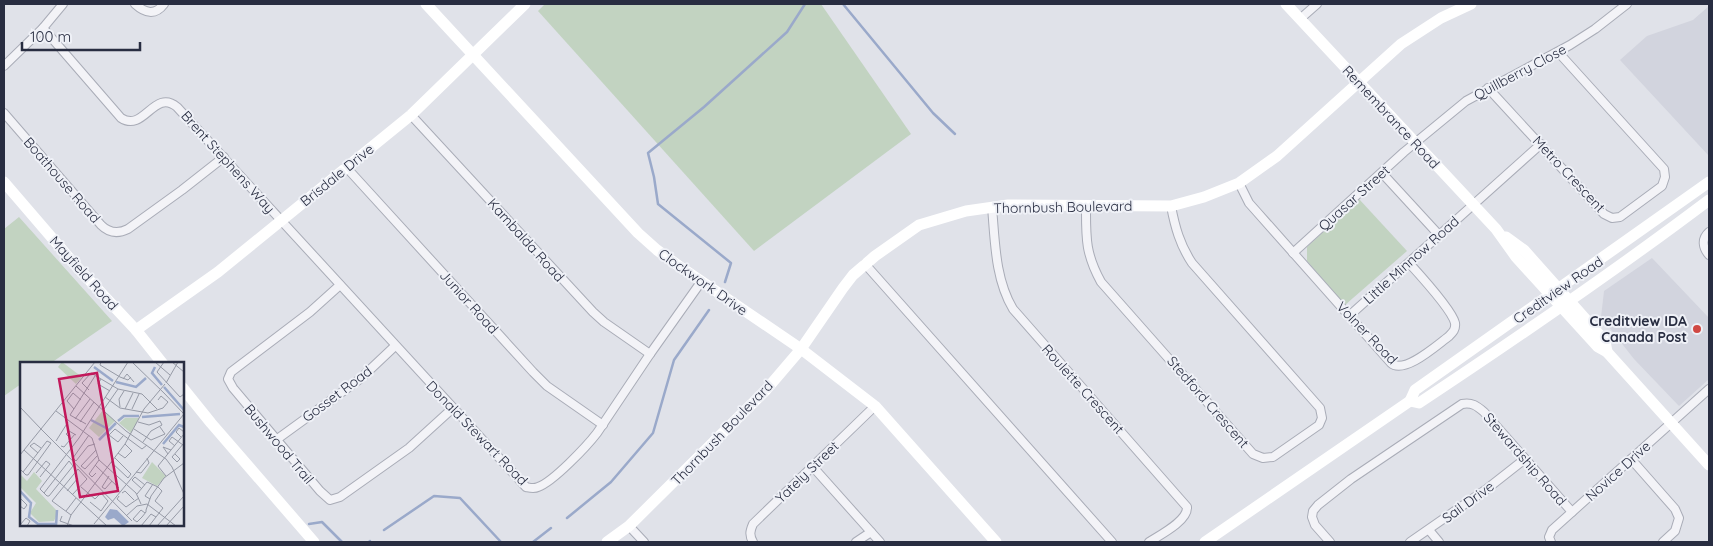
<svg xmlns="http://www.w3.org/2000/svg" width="1713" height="546" viewBox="0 0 1713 546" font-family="Quicksand,sans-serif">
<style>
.built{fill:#d2d4de}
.green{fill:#c2d3c1}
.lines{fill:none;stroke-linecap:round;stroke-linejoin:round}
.stream{stroke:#9aa9ca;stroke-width:2.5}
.street-casing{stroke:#a9acb7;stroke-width:10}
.street{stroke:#f3f3f7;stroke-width:8}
.secondary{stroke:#fff;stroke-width:11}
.poi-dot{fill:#d04843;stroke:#eff1f7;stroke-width:2}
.labels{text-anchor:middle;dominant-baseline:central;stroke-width:4;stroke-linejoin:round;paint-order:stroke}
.street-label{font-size:14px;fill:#282d41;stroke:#eff1f7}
.poi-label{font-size:14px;font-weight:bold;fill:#282d41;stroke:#eff1f7;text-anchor:end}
.inset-river{fill:none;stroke:#9aa9ca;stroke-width:2.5}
.inset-road{fill:none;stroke:#969aa6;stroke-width:1}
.view{fill:#c2185b;fill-opacity:0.15;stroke:#c2185b;stroke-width:2.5}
.inset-edge{fill:none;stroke:#282d41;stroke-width:2.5}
</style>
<rect width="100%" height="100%" fill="#e0e2e9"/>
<g class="built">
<polygon points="1709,6 1709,156 1620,60 1647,36 1693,20"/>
<polygon points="1652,258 1709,318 1709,379 1679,406 1634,359 1601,317 1604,291"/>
</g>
<g class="green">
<polygon points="545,4 821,4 911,134 754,251 538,11"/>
<polygon points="1359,199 1407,251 1345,305 1307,261 1307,247"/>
<polygon points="19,217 112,321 51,363 21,364 21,384 4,396 4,229"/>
</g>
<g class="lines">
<g class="stream">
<polyline points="843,4 933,113 955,134"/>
<polyline points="725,282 731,263 658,204 654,177 648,153 704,107 787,32 805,4"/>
<polyline points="567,518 611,482 653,433 674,360 709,310"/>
<polyline points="309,524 322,522 342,542"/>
<polyline points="384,530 434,496 460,498 501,542"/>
<polyline points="369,542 370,541"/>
<polyline points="533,542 551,528"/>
</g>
<g class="street-casing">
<g id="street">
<path d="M135,4C145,13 155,16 164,4"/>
<polyline points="1300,19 1317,4"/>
<path d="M43,28L121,118C144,133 154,88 177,107L526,487C531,488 534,489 538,487C553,482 587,446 597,433L650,354L701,282"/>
<polyline points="4,66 43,28 63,4"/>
<polyline points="1488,88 1604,214 1612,218 1620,217 1662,186 1665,177 1664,169 1558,52"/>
<path d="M4,113L101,225C109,233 118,234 128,229L182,190L224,157"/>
<polyline points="411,115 593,312 604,322 650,354"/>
<polyline points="346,167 533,372 547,386 603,425"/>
<polyline points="1382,173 1439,235"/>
<path d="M1239,183L1249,203L1257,212L1391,363C1404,375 1437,345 1448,337C1452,333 1456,330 1455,323C1452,310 1419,274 1409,263"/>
<path d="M1086,206C1086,237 1085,253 1101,282L1253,454L1263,458L1273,457L1319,425L1322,418L1320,408L1192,263C1180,245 1175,227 1171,206"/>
<path d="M992,207C995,241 995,279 1013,309L1187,507C1188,521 1160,535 1149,542"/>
<path d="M1709,232C1701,239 1703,248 1709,255"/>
<polyline points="1293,253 1404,152 1466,101 1570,45 1595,29 1627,4"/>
<polyline points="865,264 1112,542"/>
<polyline points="340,285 310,312 231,372 228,379 233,388 320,491 330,500 340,497 409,448 453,408"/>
<polyline points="1349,316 1541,144"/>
<polyline points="276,440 360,379 395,346"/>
<polyline points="1631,459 1675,509 1679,518 1675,531 1663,542"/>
<polyline points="813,467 880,542"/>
<polyline points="629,526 644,542"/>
<polyline points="1429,530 1439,542"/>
<path d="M753,542C749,535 750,531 753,524L875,406"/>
<polyline points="856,542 871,532"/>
<path d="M1330,542L1315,525L1312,517L1313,511L1318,505L1351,479L1462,404C1472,402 1477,406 1484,412L1572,512"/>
<polyline points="1410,542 1488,488 1525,459"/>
<polyline points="1551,542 1549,537 1552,530 1709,389"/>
</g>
</g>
<use href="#street" class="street"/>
<g class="secondary">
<polyline points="426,4 638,233 657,250 679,266 801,349 875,406 996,542"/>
<polyline points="1286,4 1496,229 1516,257 1598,347 1607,352 1709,465"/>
<polyline points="4,182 77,267 136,330 163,364"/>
<polyline points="1506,237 1524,250 1605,341 1607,352"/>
<polyline points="136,330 218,272 411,115 525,4"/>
<polyline points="182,387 211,423 314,542"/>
<path d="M1410,401L1419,403C1517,338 1615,271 1709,200"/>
<polyline points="607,542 629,526 766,390 801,349 843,288 853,275 875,256 919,225 966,211 1008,205 1171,206 1204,197 1239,183 1277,156 1401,44 1441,18 1471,4"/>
<polyline points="1205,542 1410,401 1415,390 1709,182"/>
</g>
</g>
<circle class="poi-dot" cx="1697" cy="329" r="5"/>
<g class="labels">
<g class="street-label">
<text transform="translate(1520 72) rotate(-28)">Quillberry Close</text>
<text transform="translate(1391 117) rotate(47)">Remembrance Road</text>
<text transform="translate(228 162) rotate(48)">Brent Stephens Way</text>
<text transform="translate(1569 174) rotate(47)">Metro Crescent</text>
<text transform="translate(337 175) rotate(-39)">Brisdale Drive</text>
<text transform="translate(62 180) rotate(49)">Boathouse Road</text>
<text transform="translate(1354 198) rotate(-42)">Quasar Street</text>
<text transform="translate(1063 207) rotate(-1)">Thornbush Boulevard</text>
<text transform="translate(526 240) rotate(48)">Kambalda Road</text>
<text transform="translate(1411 260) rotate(-42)">Little Minnow Road</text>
<text transform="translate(84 273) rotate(48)">Mayfield Road</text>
<text transform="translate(703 282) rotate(35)">Clockwork Drive</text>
<text transform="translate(1558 290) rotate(-35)">Creditview Road</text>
<text transform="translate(469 302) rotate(48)">Junior Road</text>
<text transform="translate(1367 333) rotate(46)">Volner Road</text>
<text transform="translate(1083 389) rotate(48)">Roulette Crescent</text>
<text transform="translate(337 394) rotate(-37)">Gosset Road</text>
<text transform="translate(1208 402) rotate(49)">Stedford Crescent</text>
<text transform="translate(477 433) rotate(46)">Donald Stewart Road</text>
<text transform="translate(722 433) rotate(-46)">Thornbush Boulevard</text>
<text transform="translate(279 444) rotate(50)">Bushwood Trail</text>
<text transform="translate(1525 459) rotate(49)">Stewardship Road</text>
<text transform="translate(1618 471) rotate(-42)">Novice Drive</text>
<text transform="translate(807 472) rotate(-44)">Yately Street</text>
<text transform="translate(1468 502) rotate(-36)">Sail Drive</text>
</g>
<g class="poi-label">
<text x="1687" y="321">Creditview IDA<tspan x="1687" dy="16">Canada Post</tspan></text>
</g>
</g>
<g transform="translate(20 362)">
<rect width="164" height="164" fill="#e0e2e9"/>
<path d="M42,0L62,15L56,22L38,5ZM83,48L95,59L79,75L69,66ZM105,56H119L111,71L99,61ZM132,100L146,114L137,124L122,116ZM14,110L22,119L16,127L38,150L34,159L19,160L10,151L16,141L0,125V112L7,119Z" fill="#c2d3c1"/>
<path d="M90,147L97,148L109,160L103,164L94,156L88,158L85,155Z" fill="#9aa9ca"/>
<path class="inset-river" d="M74,5L93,19M135,5L132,11L142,23M96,20L116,25L126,16M144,25L164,48M122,55L160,52M71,58L88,67M98,59L104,54H119M79,78L96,61M143,82L159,63L164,65M0,129L11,141L9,155L18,162H35M36,164L37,148"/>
<path class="inset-road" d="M81,0L80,3L100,15L108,18L111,15M112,0L145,32M135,0L150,13M144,0L137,10L160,35L164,32M152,0L164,10M81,17L78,22L90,29M103,17L107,12L114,20M146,21L158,0M56,24L106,69L146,97L152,105L164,132M69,28L62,21L71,11L98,27L122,32L137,47M144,31L164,52M85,35L100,46L128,51L143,46L148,40L141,34L138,38M0,45L21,67M100,45L99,37L104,29M54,47L47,39L53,31L61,38M84,47L98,27M105,47L113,31M112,47L119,32M36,49L72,76L79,98L116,131L121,142M55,57L70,37M60,60L74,40M118,60L129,63L140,59L142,63L131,69L123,80M66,62L50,53L75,14M21,67L39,85M114,67L131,78L145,72L140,65M69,73L53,96L56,99L68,84L75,82M103,74L98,80L89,73L95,67L122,87L127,83M161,75L156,70L159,66L164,70M51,77L46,72L49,69L56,73M36,79L48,60M37,83L112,159M41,84L44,85L55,72M155,84L149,79L152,75L163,83M4,88L87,164M76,88L61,104L65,107L77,94M18,91L10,84L14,81L21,86M98,91L105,96L112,89L105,82M148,92L143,85L151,88M155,92L160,97L157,100L152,95L164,81M0,93L75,0M91,100L108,116L111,112L95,96M75,103L99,126M0,107L6,113H8L31,81L27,79L3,110M116,110L121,111L129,101L127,96M16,111L26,99L30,102L20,115M76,111L72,115L69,112L79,98M89,114L82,125L85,127L92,119M146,114L138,104L164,72M61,125L75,137L81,131L88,139L81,149L70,140M122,127L112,118L115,115L125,123M47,129L58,116M24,131L49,99L53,104L29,134H27L20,127L59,76L108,0M102,131L105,129L114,138M117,132L127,120L138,125M99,134L97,137L106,145L119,136M0,136L7,143L4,147L0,144M130,137L125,134L133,122M46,149L56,136M125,151L121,148L113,157L117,160L122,155L126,150V148L131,134L144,116L164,101M51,153L32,139L58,107L67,117L52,133M42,154L40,159L54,164M106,154L117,144L127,142L156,164M74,162L164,52M0,163L6,156L10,159L7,164M47,164L51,153L105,82L124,47L145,22M121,164L131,152L136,155M129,164L143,146L135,139L142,129L138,125M137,164L164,134M146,164L164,144"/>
<path class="view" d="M77,11L98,129L60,135L39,17Z"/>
<rect width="164" height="164" class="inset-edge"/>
</g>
<rect width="1713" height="546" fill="none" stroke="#282d41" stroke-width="10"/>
<path d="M22 42v8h118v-8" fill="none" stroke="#282d41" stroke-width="2.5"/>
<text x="30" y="42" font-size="15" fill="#282d41" stroke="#eff1f7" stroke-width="4" paint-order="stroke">100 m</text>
</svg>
